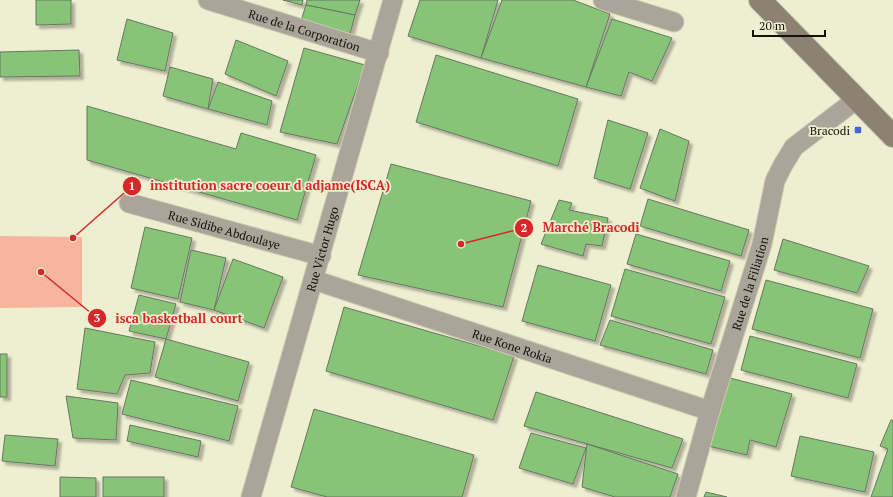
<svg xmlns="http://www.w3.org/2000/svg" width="893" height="497" viewBox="0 0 893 497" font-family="'PT Serif',serif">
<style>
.park{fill:#f6b59c}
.building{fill:#87c477;stroke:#667762;filter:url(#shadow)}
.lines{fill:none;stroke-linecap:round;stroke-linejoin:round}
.minor-casing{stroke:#cbcbb1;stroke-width:21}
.secondary-casing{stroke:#cbcbb1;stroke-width:24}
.minor{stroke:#aba499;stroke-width:19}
.secondary{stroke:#8c8172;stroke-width:22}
.poi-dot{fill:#4763d7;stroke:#eeeed1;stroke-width:1.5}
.labels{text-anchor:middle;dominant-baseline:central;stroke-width:3.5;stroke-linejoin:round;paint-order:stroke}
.street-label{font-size:12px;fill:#111107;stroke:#eeeed1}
.poi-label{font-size:12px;fill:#111107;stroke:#eeeed1;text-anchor:end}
.leader{fill:none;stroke:#d62828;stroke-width:1.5}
.callout-dot{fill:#d62828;stroke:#eeeed1;stroke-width:1.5}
.mark-label{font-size:12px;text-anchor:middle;font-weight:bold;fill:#fff}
.callout-label{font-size:13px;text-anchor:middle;font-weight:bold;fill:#d62828;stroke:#eeeed1;stroke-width:3.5;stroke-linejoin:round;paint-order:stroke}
</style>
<defs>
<filter id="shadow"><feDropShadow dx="3.5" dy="3.5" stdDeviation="1" flood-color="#0004"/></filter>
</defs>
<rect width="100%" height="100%" fill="#eeeed1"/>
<polygon class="park" points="0,236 82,237 82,307 0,308"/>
<g class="building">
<polygon points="36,0 71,0 71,24 36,25"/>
<polygon points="283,0 303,0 302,5"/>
<polygon points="307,0 360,0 355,15 306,5"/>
<polygon points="420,0 498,0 481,58 408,36"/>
<polygon points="502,0 573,0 610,14 586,87 481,58"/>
<polygon points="306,5 355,15 349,38 299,27"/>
<polygon points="127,19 173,33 165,71 117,60"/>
<polygon points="612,19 672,38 652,81 629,72 621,96 586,87"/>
<polygon points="236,40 288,61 276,96 225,74"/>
<polygon points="304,48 365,65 337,144 280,132"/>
<polygon points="79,50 80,76 0,77 0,52"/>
<polygon points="436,55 578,99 558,166 416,122"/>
<polygon points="170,67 213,79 208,109 163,96"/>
<polygon points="218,82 272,101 267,125 208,109"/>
<polygon points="87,106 236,149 241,133 316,155 297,220 87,160"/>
<polygon points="608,120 648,133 630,189 594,178"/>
<polygon points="660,129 689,141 675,201 640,188"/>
<polygon points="391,164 531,201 503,307 358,275"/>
<polygon points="648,199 749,230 741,256 640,226"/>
<polygon points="559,200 572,203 569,210 608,218 602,246 586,244 583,256 541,244"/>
<polygon points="145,227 192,238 178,299 131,288"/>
<polygon points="636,234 730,261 721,291 627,264"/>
<polygon points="783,239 869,266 857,293 774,270"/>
<polygon points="191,250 226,258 214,310 180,302"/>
<polygon points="233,259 283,277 264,328 214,310"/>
<polygon points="538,265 611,285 595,341 522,321"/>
<polygon points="625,269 725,297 711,344 611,316"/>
<polygon points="766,280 873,309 860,358 752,329"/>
<polygon points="139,295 176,304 166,339 129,331"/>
<polygon points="344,307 514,356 493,420 326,371"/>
<polygon points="610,320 713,350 706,374 600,345"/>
<polygon points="85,328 155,342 150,373 125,375 117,394 77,389"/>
<polygon points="750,336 857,364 848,398 741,370"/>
<polygon points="166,339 249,362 238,401 155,377"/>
<rect x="0" y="354" width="7" height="43"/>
<polygon points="730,378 792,394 776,447 750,440 747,455 708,446"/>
<polygon points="131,380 238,406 229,441 122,414"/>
<polygon points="536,392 683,439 672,468 524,426"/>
<polygon points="66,396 118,403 116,440 73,438"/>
<polygon points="314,409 474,455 462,497 327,497 291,487"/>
<polygon points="891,420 893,420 893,497 871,497 888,449 880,446"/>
<polygon points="130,425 201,441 198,457 127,441"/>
<polygon points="531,433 586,448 573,484 519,468"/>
<polygon points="5,435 58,439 55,466 2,461"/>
<polygon points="800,436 874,452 865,492 791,476"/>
<polygon points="587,444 678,474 670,497 615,497 582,487"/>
<polygon points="60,477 96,478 96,497 60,497"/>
<rect x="103" y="477" width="61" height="20"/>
<polygon points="706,492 727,497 704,497"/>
</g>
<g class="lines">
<g class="minor-casing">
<g id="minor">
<path id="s1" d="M208,0L379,53"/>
<polyline points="603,0 674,22"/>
<path id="s2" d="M129,203L321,256"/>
<path id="s3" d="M314,280L710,411"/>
<path id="s4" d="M251,497L393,0"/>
<path id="s5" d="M686,497L710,411L762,244L775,181L783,165L794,147L857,99"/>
</g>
</g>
<g class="secondary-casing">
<polyline id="secondary" points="760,0 893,136"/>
</g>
<use href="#minor" class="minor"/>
<use href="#secondary" class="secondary"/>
</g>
<rect class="poi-dot" x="854" y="126" width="8" height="8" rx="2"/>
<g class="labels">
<g class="street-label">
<text stroke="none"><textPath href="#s1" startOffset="101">Rue de la Corporation</textPath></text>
<text stroke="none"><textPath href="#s2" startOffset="99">Rue Sidibe Abdoulaye</textPath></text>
<text stroke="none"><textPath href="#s4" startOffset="258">Rue Victor Hugo</textPath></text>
<text stroke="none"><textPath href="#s5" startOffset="223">Rue de la Filiation</textPath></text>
<text stroke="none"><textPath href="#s3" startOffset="209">Rue Kone Rokia</textPath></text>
</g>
<g class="poi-label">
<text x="850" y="130">Bracodi</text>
</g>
</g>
<path class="leader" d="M73 238L132 186M461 244L524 228M41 272L97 318"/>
<g class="callout-dot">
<circle cx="73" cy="238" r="4"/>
<circle cx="461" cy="244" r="4"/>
<circle cx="41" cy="272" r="4"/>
<circle cx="132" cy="186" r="10"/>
<circle cx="524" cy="228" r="10"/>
<circle cx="97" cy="318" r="10"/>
</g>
<g class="mark-label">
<text x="132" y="190">1</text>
<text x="524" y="232">2</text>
<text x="97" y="322">3</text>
</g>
<g class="callout-label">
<text x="270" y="190">institution sacre coeur d adjame(ISCA)</text>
<text x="591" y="232">Marché Bracodi</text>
<text x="179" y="323">isca basketball court</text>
</g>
<path d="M753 30v6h72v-6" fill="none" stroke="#111107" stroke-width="2"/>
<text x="759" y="30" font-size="12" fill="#111107" stroke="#eeeed1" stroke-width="3" paint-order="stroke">20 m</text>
</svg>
